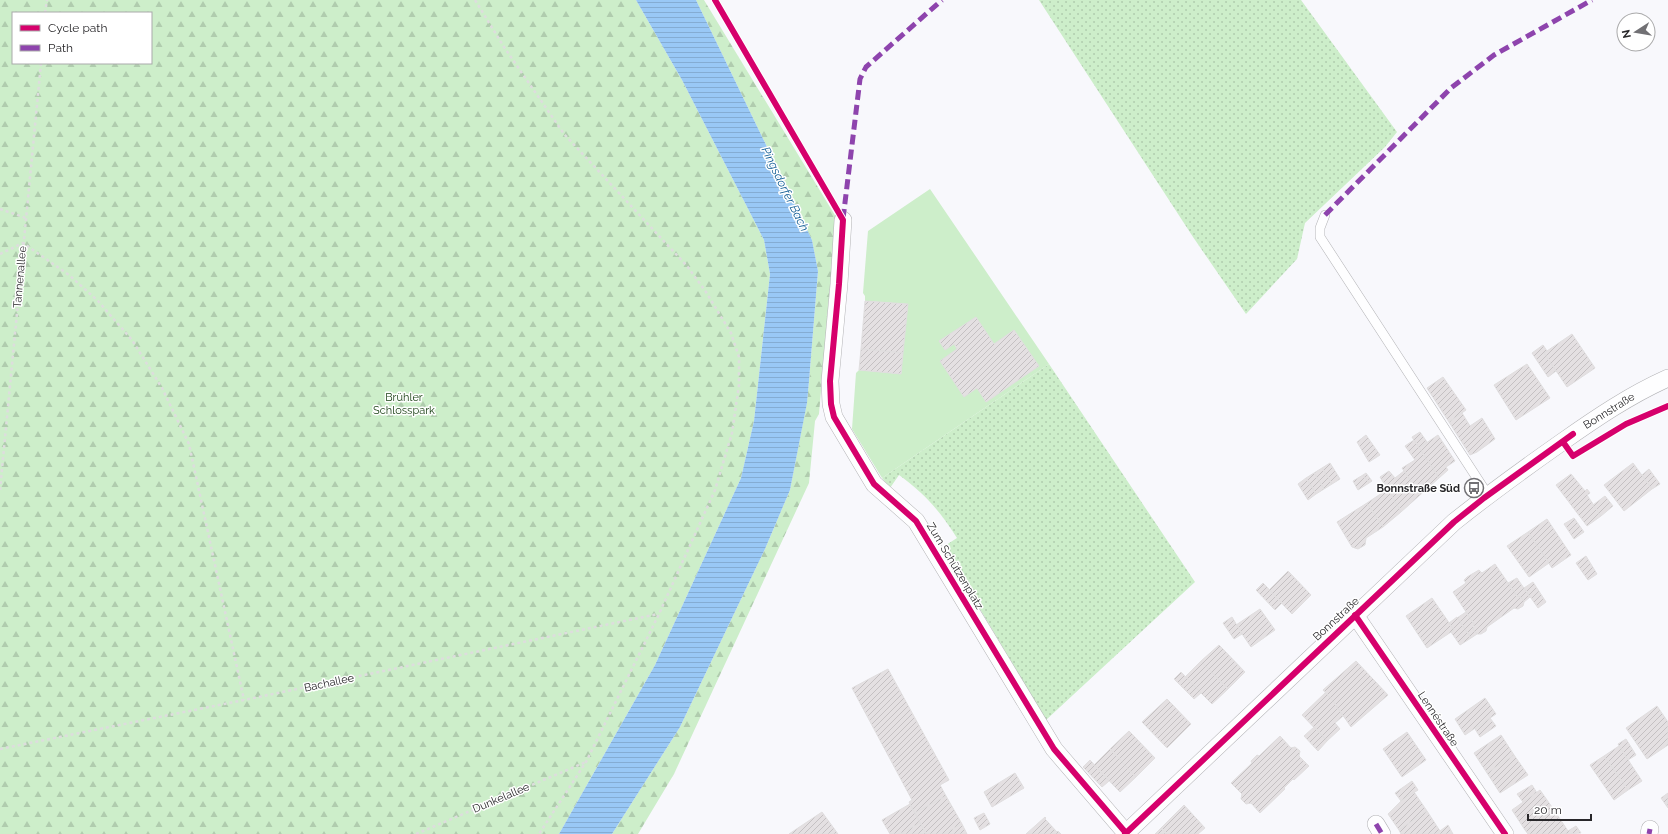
<svg xmlns="http://www.w3.org/2000/svg" width="1668" height="834" viewBox="0 0 1668 834" font-family="Raleway,sans-serif">
<style>
.green{fill:url(#green-dots)}
.forest{fill:url(#forest-firs);fill-rule:evenodd}
.pitch{fill:#cdeeca}
.water{fill:url(#water-rules)}
.building{fill:url(#building-hatch);stroke:#e0dedf}
.lines{fill:none;stroke-linecap:round;stroke-linejoin:round}
.lane-casing{stroke:#b3b3b6;stroke-width:10}
.street-casing{stroke:#b3b3b6;stroke-width:18}
.path{stroke:#ddd;stroke-width:2.5;stroke-dasharray:3 3;stroke-linecap:butt}
.lane{stroke:#fefeff;stroke-width:9}
.street{stroke:#fefeff;stroke-width:17}
.quiet{stroke:#8e44ad;stroke-width:5;stroke-dasharray:10 5;stroke-linecap:butt}
.cycleway-casing{stroke:#fff;stroke-width:8}
.cycleway{stroke:#d6006c;stroke-width:6}
.labels{text-anchor:middle;dominant-baseline:central;stroke-width:3;stroke-linejoin:round;paint-order:stroke}
.street-label{font-size:11px;fill:#28272a;stroke:#fff}
.park-label{font-size:11px;fill:#143c0e;stroke:#fff}
.poi-label{font-size:11px;font-weight:bold;fill:#28272a;stroke:#fff;text-anchor:end}
.water-label{font-size:12px;font-style:italic;fill:#0d5a93;stroke:#fff}
</style>
<defs>
<pattern id="green-dots" width="8" height="8" patternUnits="userSpaceOnUse"><rect width="8" height="8" fill="#cdeeca"/><path d="M2 2h.1M6 6h.1" fill="none" stroke="#b0ccae" stroke-width="1.8" stroke-linecap="round"/></pattern>
<pattern id="forest-firs" width="22" height="20" patternUnits="userSpaceOnUse"><rect width="22" height="20" fill="#cdeeca"/><path d="M5 1l3.5 6h-7zM16 11l3.5 6h-7z" fill="#b0ccae"/></pattern>
<pattern id="water-rules" width="6" height="5" patternUnits="userSpaceOnUse"><rect width="6" height="5" fill="#99c8f6"/><path d="M0 2.5h6" fill="none" stroke="#84acd3"/></pattern>
<pattern id="building-hatch" width="6" height="6" patternUnits="userSpaceOnUse"><rect width="6" height="6" fill="#e4e0e2"/><path d="M-1 1l2-2M0 6l6-6M5 7l2-2" fill="none" stroke="#c4c0c2"/></pattern>
</defs>
<rect width="100%" height="100%" fill="#f8f8fc"/>
<g class="green">
<polygon points="1039,0 1301,0 1397,132 1385,147 1305,223 1297,259 1246,314 1193,237"/>
<path d="M1049,364L1195,582L1046,720L943,547L957,538C940,511 925,494 899,475L890,488L882,478Z"/>
</g>
<g class="forest">
<path d="M0,0H636L682,80L764,240L770,274L754,421L741,478L655,665L559,834H0ZM13,13H151V63H13Z"/>
<polygon points="696,0 704,0 836,217 819,414 815,421 809,483 674,774 638,834 612,834 680,727 765,549 790,490 807,402 809,381 818,271 812,240"/>
</g>
<polygon class="pitch" points="930,189 1049,364 882,478 852,429 856,373 859,370 901,374 907,304 865,301 865,296 863,293 868,231"/>
<polygon class="water" points="636,0 696,0 812,240 818,271 809,381 807,403 790,490 765,549 680,727 612,834 559,834 655,665 741,478 754,421 770,274 764,240 682,80"/>
<g class="building">
<polygon points="865,301 908,304 903,353 861,349"/>
<polygon points="976,317 994,344 1014,330 1039,366 986,402 977,388 964,397 940,361 957,349 954,344 945,350 939,341"/>
<polygon points="1572,334 1595,368 1567,387 1544,353"/>
<polygon points="1543,345 1547,351 1544,353 1556,371 1548,377 1532,353"/>
<polygon points="861,349 903,353 901,374 859,370"/>
<polygon points="1527,364 1550,398 1516,420 1494,385"/>
<polygon points="1443,377 1466,410 1449,422 1427,388"/>
<polygon points="1462,413 1470,426 1482,418 1495,439 1477,452 1470,455 1449,422"/>
<polygon points="1420,432 1427,442 1419,448 1412,437"/>
<polygon points="1366,435 1380,455 1369,462 1357,442"/>
<polygon points="1438,435 1455,461 1446,467 1448,470 1439,478 1419,448"/>
<polygon points="1414,440 1439,478 1420,495 1402,468 1415,460 1405,446"/>
<polygon points="1330,463 1340,479 1332,484 1322,468"/>
<polygon points="1633,463 1652,489 1624,511 1604,485"/>
<polygon points="1322,468 1332,484 1324,489 1314,473"/>
<polygon points="1649,469 1660,484 1652,489 1642,475"/>
<polygon points="1389,471 1395,478 1404,471 1420,495 1401,512 1380,477"/>
<polygon points="1314,473 1324,489 1316,494 1306,478"/>
<polygon points="1366,473 1372,481 1369,483 1363,475"/>
<polygon points="1571,474 1585,491 1587,489 1590,493 1587,495 1601,516 1587,526 1556,485"/>
<polygon points="1363,475 1369,483 1358,490 1353,481"/>
<polygon points="1306,478 1316,494 1308,500 1298,484"/>
<polygon points="1388,489 1401,512 1383,527 1367,503"/>
<polygon points="1605,496 1613,506 1601,516 1593,505"/>
<polygon points="1367,503 1383,527 1366,538 1365,545 1358,549 1352,547 1337,522"/>
<polygon points="1574,518 1584,532 1574,539 1564,524"/>
<polygon points="1547,519 1571,555 1552,568 1528,532"/>
<polygon points="1528,532 1549,563 1529,577 1507,546"/>
<polygon points="1586,556 1597,574 1588,580 1576,563"/>
<polygon points="1495,564 1517,596 1521,597 1524,602 1523,606 1518,609 1514,608 1487,627 1486,631 1481,634 1477,634 1473,629 1474,624 1453,592 1466,583 1464,580 1467,577 1479,570 1482,573"/>
<polygon points="1288,571 1311,595 1292,614 1269,590"/>
<polygon points="1517,578 1530,597 1524,602 1521,597 1517,596 1508,583"/>
<polygon points="1533,582 1546,602 1538,608 1524,588"/>
<polygon points="1263,583 1282,603 1275,610 1256,590"/>
<polygon points="1432,598 1454,630 1427,648 1406,616"/>
<polygon points="1260,609 1275,630 1251,647 1236,625"/>
<polygon points="1466,612 1474,624 1473,629 1477,634 1471,638 1457,618"/>
<polygon points="1232,617 1242,634 1234,639 1223,623"/>
<polygon points="1457,617 1471,638 1460,645 1451,632 1454,630 1449,623"/>
<polygon points="1219,645 1245,672 1228,689 1201,661"/>
<polygon points="1201,661 1228,689 1212,704 1185,677"/>
<polygon points="1356,661 1388,695 1351,727 1333,701 1323,690"/>
<polygon points="888,669 949,780 940,785 946,796 915,813 909,802 912,800 852,688"/>
<polygon points="1181,672 1201,693 1194,699 1174,679"/>
<polygon points="1325,693 1333,701 1343,716 1335,723 1340,729 1327,741 1302,715"/>
<polygon points="1485,698 1496,714 1465,735 1455,719"/>
<polygon points="1167,699 1191,724 1167,748 1142,722"/>
<polygon points="1657,706 1668,722 1668,745 1647,759 1626,728"/>
<polygon points="1490,718 1496,726 1480,737 1475,729"/>
<polygon points="1314,727 1327,741 1318,751 1304,736"/>
<polygon points="1129,731 1155,758 1136,777 1110,749"/>
<polygon points="1407,732 1426,760 1402,777 1383,749"/>
<polygon points="1501,735 1514,755 1487,773 1474,753"/>
<polygon points="1280,736 1291,748 1295,747 1300,751 1299,756 1309,766 1294,780 1293,779 1284,788 1285,789 1260,813 1251,803 1246,804 1241,799 1242,794 1231,783 1252,763 1251,761 1257,755 1259,756"/>
<polygon points="1626,739 1636,755 1628,760 1618,744"/>
<polygon points="1619,746 1642,781 1628,790 1604,756"/>
<polygon points="1110,749 1136,777 1120,792 1094,765"/>
<polygon points="1514,755 1528,775 1500,793 1487,773"/>
<polygon points="1604,756 1628,790 1614,800 1590,765"/>
<polygon points="1090,760 1109,781 1102,787 1083,767"/>
<polygon points="1015,773 1024,788 992,807 984,792"/>
<polygon points="1412,781 1418,790 1401,801 1395,793"/>
<polygon points="1532,785 1537,793 1523,802 1517,794"/>
<polygon points="1540,790 1554,810 1525,830 1512,810"/>
<polygon points="1414,792 1427,811 1399,830 1388,814 1401,801"/>
<polygon points="1668,793 1668,808 1661,798"/>
<polygon points="946,796 962,824 943,834 926,834 915,813"/>
<polygon points="910,804 920,823 900,834 890,834 882,820"/>
<polygon points="1184,805 1205,828 1198,834 1167,834 1161,828"/>
<polygon points="1554,810 1568,831 1564,834 1528,834 1525,830"/>
<polygon points="1427,811 1440,831 1436,834 1401,834 1399,830"/>
<polygon points="822,812 838,834 789,834"/>
<polygon points="984,813 990,824 980,830 974,818"/>
<polygon points="1045,817 1046,818 1045,819 1057,832 1058,831 1061,834 1026,834"/>
<polygon points="920,823 926,834 900,834"/>
<polygon points="962,824 967,834 943,834"/>
<polygon points="1448,825 1453,834 1436,834"/>
<polygon points="1576,826 1581,833 1564,834 1568,831"/>
<polygon points="1161,828 1167,834 1155,834"/>
</g>
<g class="lines">
<g class="lane-casing">
<polyline id="lane" points="1325,215 1320,228 1320,237 1488,495"/>
</g>
<g class="street-casing">
<g id="street">
<polyline points="843,220 839,284 830,381 831,404 834,417 874,484 916,521 1054,749 1126,833"/>
<polyline points="1355,615 1505,834"/>
<polyline points="1376,824 1382,834"/>
<path d="M1125,834L1454,522C1489,494 1525,468 1562,442C1596,418 1630,395 1668,378"/>
<polyline points="1649,834 1650,829"/>
</g>
</g>
<g class="path">
<polyline points="475,0 504,47 564,134 687,266 706,292 731,333 739,357 739,385 732,433 715,490 659,614 586,762 539,834"/>
<polyline points="45,13 47,0"/>
<polyline points="0,209 26,218"/>
<polyline points="0,254 23,243 69,275 98,301 132,340 162,388 189,444 244,700"/>
<polyline points="0,490 41,63"/>
<polyline points="0,749 244,700 658,614"/>
<polyline points="416,834 586,762"/>
</g>
<use href="#lane" class="lane"/>
<use href="#street" class="street"/>
<g class="quiet">
<polyline points="1325,215 1451,88 1494,55 1592,0"/>
<polyline points="843,219 860,79 866,67 942,0"/>
<polyline points="1376,824 1382,834"/>
<polyline points="1649,834 1650,829"/>
</g>
<g class="cycleway-casing">
<g id="cycleway">
<polyline points="715,0 843,220 839,284 830,381 831,404 834,417 874,484 916,521 1054,749 1126,833"/>
<polyline points="1563,442 1573,456 1626,424 1668,406"/>
<polyline points="1355,615 1505,834"/>
<polyline points="1125,834 1454,522 1484,498 1573,434"/>
</g>
</g>
<use href="#cycleway" class="cycleway"/>
</g>
<defs>
<g id="bus-ring" transform="scale(1)"><circle r="9.5" fill="#fff" stroke="#717074" stroke-width="1.5"/><path d="M-5-6H5V4H4V6H2V4H-2V6H-4V4H-5ZM-3.5-4V0h7V-4ZM-3.5 1.2v1.5H-2V1.2ZM2 1.2v1.5H3.5V1.2Z" fill="#717074"/></g>
</defs>
<g fill-rule="evenodd">
<use href="#bus-ring" x="1474" y="488"/>
</g>
<g class="labels">
<g class="street-label">
<text transform="translate(20 277) rotate(-85)">Tannenallee</text>
<text transform="translate(1609 411) rotate(-32)">Bonnstraße</text>
<text transform="translate(955 566) rotate(59)">Zum Schützenplatz</text>
<text transform="translate(1336 619) rotate(-43)">Bonnstraße</text>
<text transform="translate(329 683) rotate(-12)">Bachallee</text>
<text transform="translate(1438 719) rotate(56)">Lennéstraße</text>
<text transform="translate(501 798) rotate(-23)">Dunkelallee</text>
</g>
<g class="park-label">
<text x="404" y="397">Brühler<tspan x="404" dy="13">Schlosspark</tspan></text>
</g>
<g class="poi-label">
<text x="1460" y="488">Bonnstraße Süd</text>
</g>
<g class="water-label">
<text transform="translate(785 189) rotate(64)">Pingsdorfer Bach</text>
</g>
</g>
<rect x="12" y="12" width="140" height="52" fill="#ffffff" stroke="#a9a9aa"/>
<rect x="20" y="25" width="20" height="6" fill="#d6006c" stroke="#a9a9aa"/>
<text x="48" y="32" font-size="12" fill="#28272a">Cycle path</text>
<rect x="20" y="45" width="20" height="6" fill="#8e44ad" stroke="#a9a9aa"/>
<text x="48" y="52" font-size="12" fill="#28272a">Path</text>
<g transform="translate(1636 32) rotate(258)"><circle r="19" fill="#ffffff" stroke="#a9a9aa"/>
<path d="M0-3L7 15L0 10L-7 15Z" fill="#717074"/>
<text y="-6" font-size="11" font-weight="bold" text-anchor="middle" fill="#28272a">N</text>
</g>
<path d="M1528 814v6h63v-6" fill="none" stroke="#28272a" stroke-width="2"/>
<text x="1534" y="814" font-size="12" fill="#28272a" stroke="#ffffff" stroke-width="3" paint-order="stroke">20 m</text>
</svg>
